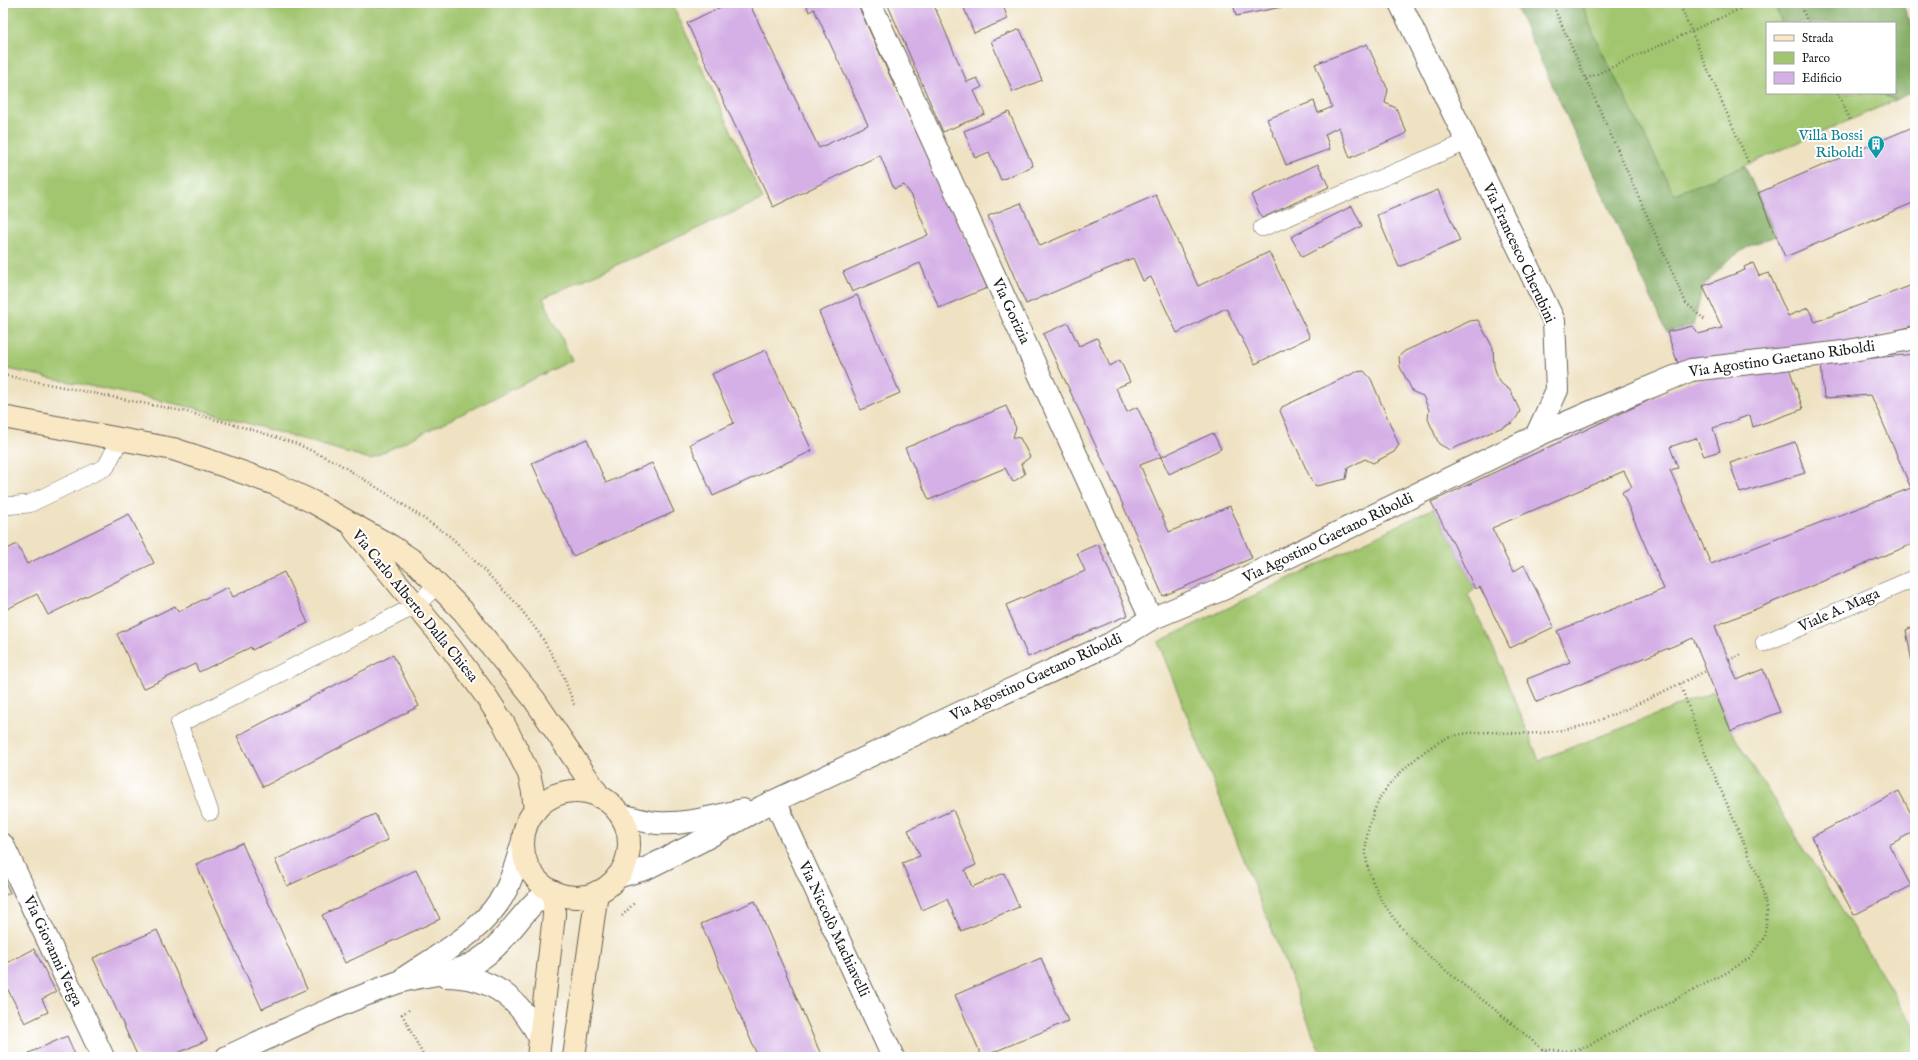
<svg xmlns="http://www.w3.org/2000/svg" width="1918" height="1060" viewBox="0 0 1918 1060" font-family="'IM FELL English',serif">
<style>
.green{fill:#a2c670;stroke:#5f7146}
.forest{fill:#81ab62;stroke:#4e643f}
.building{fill:#d5b0e6}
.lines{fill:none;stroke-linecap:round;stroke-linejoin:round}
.lane-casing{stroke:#666156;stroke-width:18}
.street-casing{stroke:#666156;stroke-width:24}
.secondary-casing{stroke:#666156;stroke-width:24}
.path{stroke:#666156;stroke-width:2.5;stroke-dasharray:1 3;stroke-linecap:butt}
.lane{stroke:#fff;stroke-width:17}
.street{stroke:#fff;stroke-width:22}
.secondary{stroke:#fae7c3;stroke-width:22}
.labels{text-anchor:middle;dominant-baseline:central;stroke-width:4;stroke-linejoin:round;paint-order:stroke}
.culture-label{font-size:15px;fill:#0d838f;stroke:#fff;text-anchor:end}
.street-label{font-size:15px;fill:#1c1c1c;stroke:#fff}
</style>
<rect width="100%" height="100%" fill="#fff"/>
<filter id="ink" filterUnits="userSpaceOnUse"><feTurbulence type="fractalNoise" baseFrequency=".025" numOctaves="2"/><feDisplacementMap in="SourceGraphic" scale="8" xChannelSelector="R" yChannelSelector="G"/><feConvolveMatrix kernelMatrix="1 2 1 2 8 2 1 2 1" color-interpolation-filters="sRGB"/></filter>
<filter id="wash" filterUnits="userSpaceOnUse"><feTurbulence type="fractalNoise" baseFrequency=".012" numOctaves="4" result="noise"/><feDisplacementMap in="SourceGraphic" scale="16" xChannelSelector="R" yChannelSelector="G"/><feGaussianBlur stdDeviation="0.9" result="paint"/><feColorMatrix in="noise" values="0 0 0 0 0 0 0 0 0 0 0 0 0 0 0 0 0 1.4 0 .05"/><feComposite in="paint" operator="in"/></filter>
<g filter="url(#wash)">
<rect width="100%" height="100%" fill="#efe2c3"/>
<g class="green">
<polygon points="3,3 672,3 763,199 543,298 572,360 370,459 191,407 3,368"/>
<polygon points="1582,3 1774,3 1782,23 1767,23 1767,93 1878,93 1896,100 1749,164 1674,195 1595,38"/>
<polygon points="1434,508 1454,545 1475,589 1468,595 1497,657 1539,760 1714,692 1731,731 1915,1028 1915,1057 1322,1057 1158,642"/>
</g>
<g class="forest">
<polygon points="1514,3 1582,3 1595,38 1674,194 1745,166 1776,236 1751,245 1728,260 1703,286 1693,326 1667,332"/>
<polygon points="1774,3 1902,3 1915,34 1915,91 1896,100 1878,93 1895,93 1895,23 1782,23"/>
</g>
<g id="blocks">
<g class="building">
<polygon points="729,3 749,3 819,148 868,125 814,9 809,12 806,3 857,3 895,87 942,183 987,288 939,308 920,263 852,292 843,272 928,235 912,196 904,185 894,189 880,155 773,207 687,23"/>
<polygon points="887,3 933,3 967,82 977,78 982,87 974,91 985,114 943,132"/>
<polygon points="962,3 1002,3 1008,19 974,33"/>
<polygon points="1233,3 1287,3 1282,7 1236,16"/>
<polygon points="1020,29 1042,80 1013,92 991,41"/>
<polygon points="1367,44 1388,90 1385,103 1396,108 1407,133 1350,158 1339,127 1325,134 1330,149 1286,165 1267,119 1314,101 1318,113 1332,107 1315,64"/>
<polygon points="1009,112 1033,166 1001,180 989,152 975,158 964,131"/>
<polygon points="1915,126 1915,202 1785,257 1758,193"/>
<polygon points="1318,164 1329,187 1262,218 1251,195"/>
<polygon points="1438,190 1460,241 1399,267 1377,215"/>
<polygon points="1156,195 1198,286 1269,252 1310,337 1255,364 1226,308 1177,333 1151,277 1143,281 1133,258 1026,304 988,216 1021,203 1040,246"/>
<polygon points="1352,206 1362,226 1302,257 1291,237"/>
<polygon points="1753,263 1759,276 1769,273 1788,316 1808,308 1815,322 1915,284 1915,325 1847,346 1678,364 1667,332 1693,326 1698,334 1722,328 1703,286 1745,270 1744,267"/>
<polygon points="857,295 900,393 861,410 819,312"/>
<polygon points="1478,320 1493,348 1494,366 1499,382 1510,390 1520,411 1517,417 1512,423 1450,450 1439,444 1428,419 1429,410 1423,396 1413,392 1400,367 1399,356 1405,351 1470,321"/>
<polygon points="1068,323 1079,346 1097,338 1110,366 1120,360 1130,382 1116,388 1127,412 1137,407 1161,457 1140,465 1169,532 1230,506 1252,558 1163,596 1111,478 1043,334"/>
<polygon points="766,350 812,451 713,496 690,444 734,423 712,374"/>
<polygon points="1915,354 1915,543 1715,626 1737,680 1763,669 1780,712 1731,731 1693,638 1537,702 1527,679 1570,662 1557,631 1664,589 1622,492 1632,487 1624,471 1492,528 1513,572 1524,565 1554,627 1510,648 1480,587 1475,589 1454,545 1431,502 1688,382 1788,365 1803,409 1753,427 1750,415 1713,428 1720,451 1704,456 1696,438 1670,447 1678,468 1670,470 1711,564 1911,488 1871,395 1824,398 1821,363"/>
<polygon points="1364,371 1371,379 1399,445 1394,452 1373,463 1365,459 1348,468 1346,479 1316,486 1312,482 1280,411 1282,407 1356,372"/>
<polygon points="1006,406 1016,428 1013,437 1020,438 1030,457 1021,464 1025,474 1013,482 1005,468 929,500 905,448"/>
<polygon points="1213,433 1221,449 1169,474 1161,457"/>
<polygon points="587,439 606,483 652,463 674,512 573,556 532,463"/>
<polygon points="1795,442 1805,473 1740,493 1730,463"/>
<polygon points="129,514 154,563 48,615 37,594 3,611 3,551 17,544 27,564"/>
<polygon points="1098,544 1128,615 1028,657 1006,605 1085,571 1077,553"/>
<polygon points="284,572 308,623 252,650 251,647 199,672 195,664 143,689 117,634 175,606 178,612 228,587 233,597"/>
<polygon points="1915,626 1915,673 1914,673 1906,630"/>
<polygon points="393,655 419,706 263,787 237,736"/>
<polygon points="1899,791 1915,821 1915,831 1889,845 1911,886 1854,915 1812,837"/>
<polygon points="953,810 976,865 965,870 972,887 1004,873 1019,907 961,931 947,899 922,910 902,863 920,856 908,830"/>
<polygon points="375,814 388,840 287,886 275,860"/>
<polygon points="242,843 307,989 262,1009 196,864"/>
<polygon points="416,870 440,919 345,963 322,915"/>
<polygon points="3,877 10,893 3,896"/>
<polygon points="755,901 779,957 822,1057 758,1057 701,924"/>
<polygon points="157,930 207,1040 169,1057 138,1057 93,958"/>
<polygon points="34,949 56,992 42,999 48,1012 25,1023 3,980 3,965"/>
<polygon points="1041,958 1068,1021 982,1057 955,995"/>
<polygon points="67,1036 76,1057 30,1057 29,1053"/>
</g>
</g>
</g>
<g filter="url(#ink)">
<use href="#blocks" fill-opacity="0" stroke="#666156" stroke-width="1"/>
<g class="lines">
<g class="lane-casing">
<g id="lane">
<polyline points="1262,228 1467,142"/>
<polyline points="3,506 29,504 106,467 120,439"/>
<polyline points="1764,643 1915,578"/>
<polyline points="210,812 179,724 415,606 438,584"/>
</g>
</g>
<g class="street-casing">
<g id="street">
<polyline points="870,3 1151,619"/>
<polyline points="1400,3 1554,321 1557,390 1536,436"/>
<polyline points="775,801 893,1057"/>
<path d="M621,815C633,818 645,822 657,823C686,825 715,816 743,810"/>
<polyline points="3,845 103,1057"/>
<polyline points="617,877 645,869 701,841 762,807 964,711 1110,644 1151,619 1223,589 1536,436 1600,408 1691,370 1843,352 1915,338"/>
<path d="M445,976C492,976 519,999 540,1038"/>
<path d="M404,978C441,953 487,930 507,888C514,873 518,857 523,841"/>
<path d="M227,1057C283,1031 338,1004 396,983C421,974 448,976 472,964C499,950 512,926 532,905C538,899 546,897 551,891"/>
</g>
</g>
<g class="secondary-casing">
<g id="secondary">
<polyline points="3,417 173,449 219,464 275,484 313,502 391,546 415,562 463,611 534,699 600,797"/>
<polyline points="355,531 451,648 486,696 504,724 529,774 533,792 535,811"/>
<circle cx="576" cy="844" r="53"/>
<polyline points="538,1057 554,915 554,892"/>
<polyline points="574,1057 597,892"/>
</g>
</g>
<g class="path">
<polyline points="1552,3 1686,303 1705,320"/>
<polyline points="1679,3 1749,164"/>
<polyline points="1800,3 1808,23"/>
<polyline points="1586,79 1753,3"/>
<polyline points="1838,93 1850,120"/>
<polyline points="3,375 187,412 250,429 297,444 336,462 389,495 451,537 517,604 541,636 562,672 575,707"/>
<polyline points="1729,660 1741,654"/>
<polyline points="622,916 635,902"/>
<polyline points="409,1010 402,1014 424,1057"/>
<polyline points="1542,1049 1564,1051 1581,1049"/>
<path d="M1551,1057C1531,1039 1510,1022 1489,1005C1443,969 1380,923 1367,863C1363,840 1370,818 1380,798C1390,779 1427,746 1447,738C1480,726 1516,737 1549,732C1565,730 1582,727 1597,721C1634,707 1670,688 1706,671"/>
<polyline points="1576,1057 1581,1049 1728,972 1749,958 1765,937 1767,912 1761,883 1705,753 1680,683"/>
</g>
<use href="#lane" class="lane"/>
<use href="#street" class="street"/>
<use href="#secondary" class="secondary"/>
</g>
</g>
<defs>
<g id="building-pin" transform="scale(0.9)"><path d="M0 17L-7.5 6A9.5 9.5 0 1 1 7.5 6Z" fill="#0f9aa8" stroke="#fff"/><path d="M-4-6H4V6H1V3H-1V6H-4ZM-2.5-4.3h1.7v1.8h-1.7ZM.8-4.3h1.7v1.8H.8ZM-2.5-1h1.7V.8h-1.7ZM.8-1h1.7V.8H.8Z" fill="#fff"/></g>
</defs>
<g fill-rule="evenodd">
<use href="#building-pin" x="1876" y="144"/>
</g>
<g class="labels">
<g class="culture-label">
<text x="1863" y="135">Villa Bossi<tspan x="1863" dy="17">Riboldi</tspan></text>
</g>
<g class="street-label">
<text transform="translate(1519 253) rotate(65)">Via Francesco Cherubini</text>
<text transform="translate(1011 311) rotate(65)">Via Gorizia</text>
<text transform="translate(1782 359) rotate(-8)">Via Agostino Gaetano Riboldi</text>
<text transform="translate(1328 538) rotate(-26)">Via Agostino Gaetano Riboldi</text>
<text transform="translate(415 606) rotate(51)">Via Carlo Alberto Dalla Chiesa</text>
<text transform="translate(1839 610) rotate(-24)">Viale A. Maga</text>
<text transform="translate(1036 677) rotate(-25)">Via Agostino Gaetano Riboldi</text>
<text transform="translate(834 929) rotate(65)">Via Niccolò Machiavelli</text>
<text transform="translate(53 951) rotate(65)">Via Giovanni Verga</text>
</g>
</g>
<rect width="1918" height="1060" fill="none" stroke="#fff" stroke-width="16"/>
<rect x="1766" y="22" width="130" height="72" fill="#ffffff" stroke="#a4a4a4"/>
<rect x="1774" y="35" width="20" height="6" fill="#fae7c3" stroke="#a4a4a4"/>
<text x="1802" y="42" font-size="12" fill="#1c1c1c">Strada</text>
<rect x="1774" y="52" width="20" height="12" fill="#a2c670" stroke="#a4a4a4"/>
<text x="1802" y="62" font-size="12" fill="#1c1c1c">Parco</text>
<rect x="1774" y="72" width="20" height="12" fill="#d5b0e6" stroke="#a4a4a4"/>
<text x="1802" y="82" font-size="12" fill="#1c1c1c">Edificio</text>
</svg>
